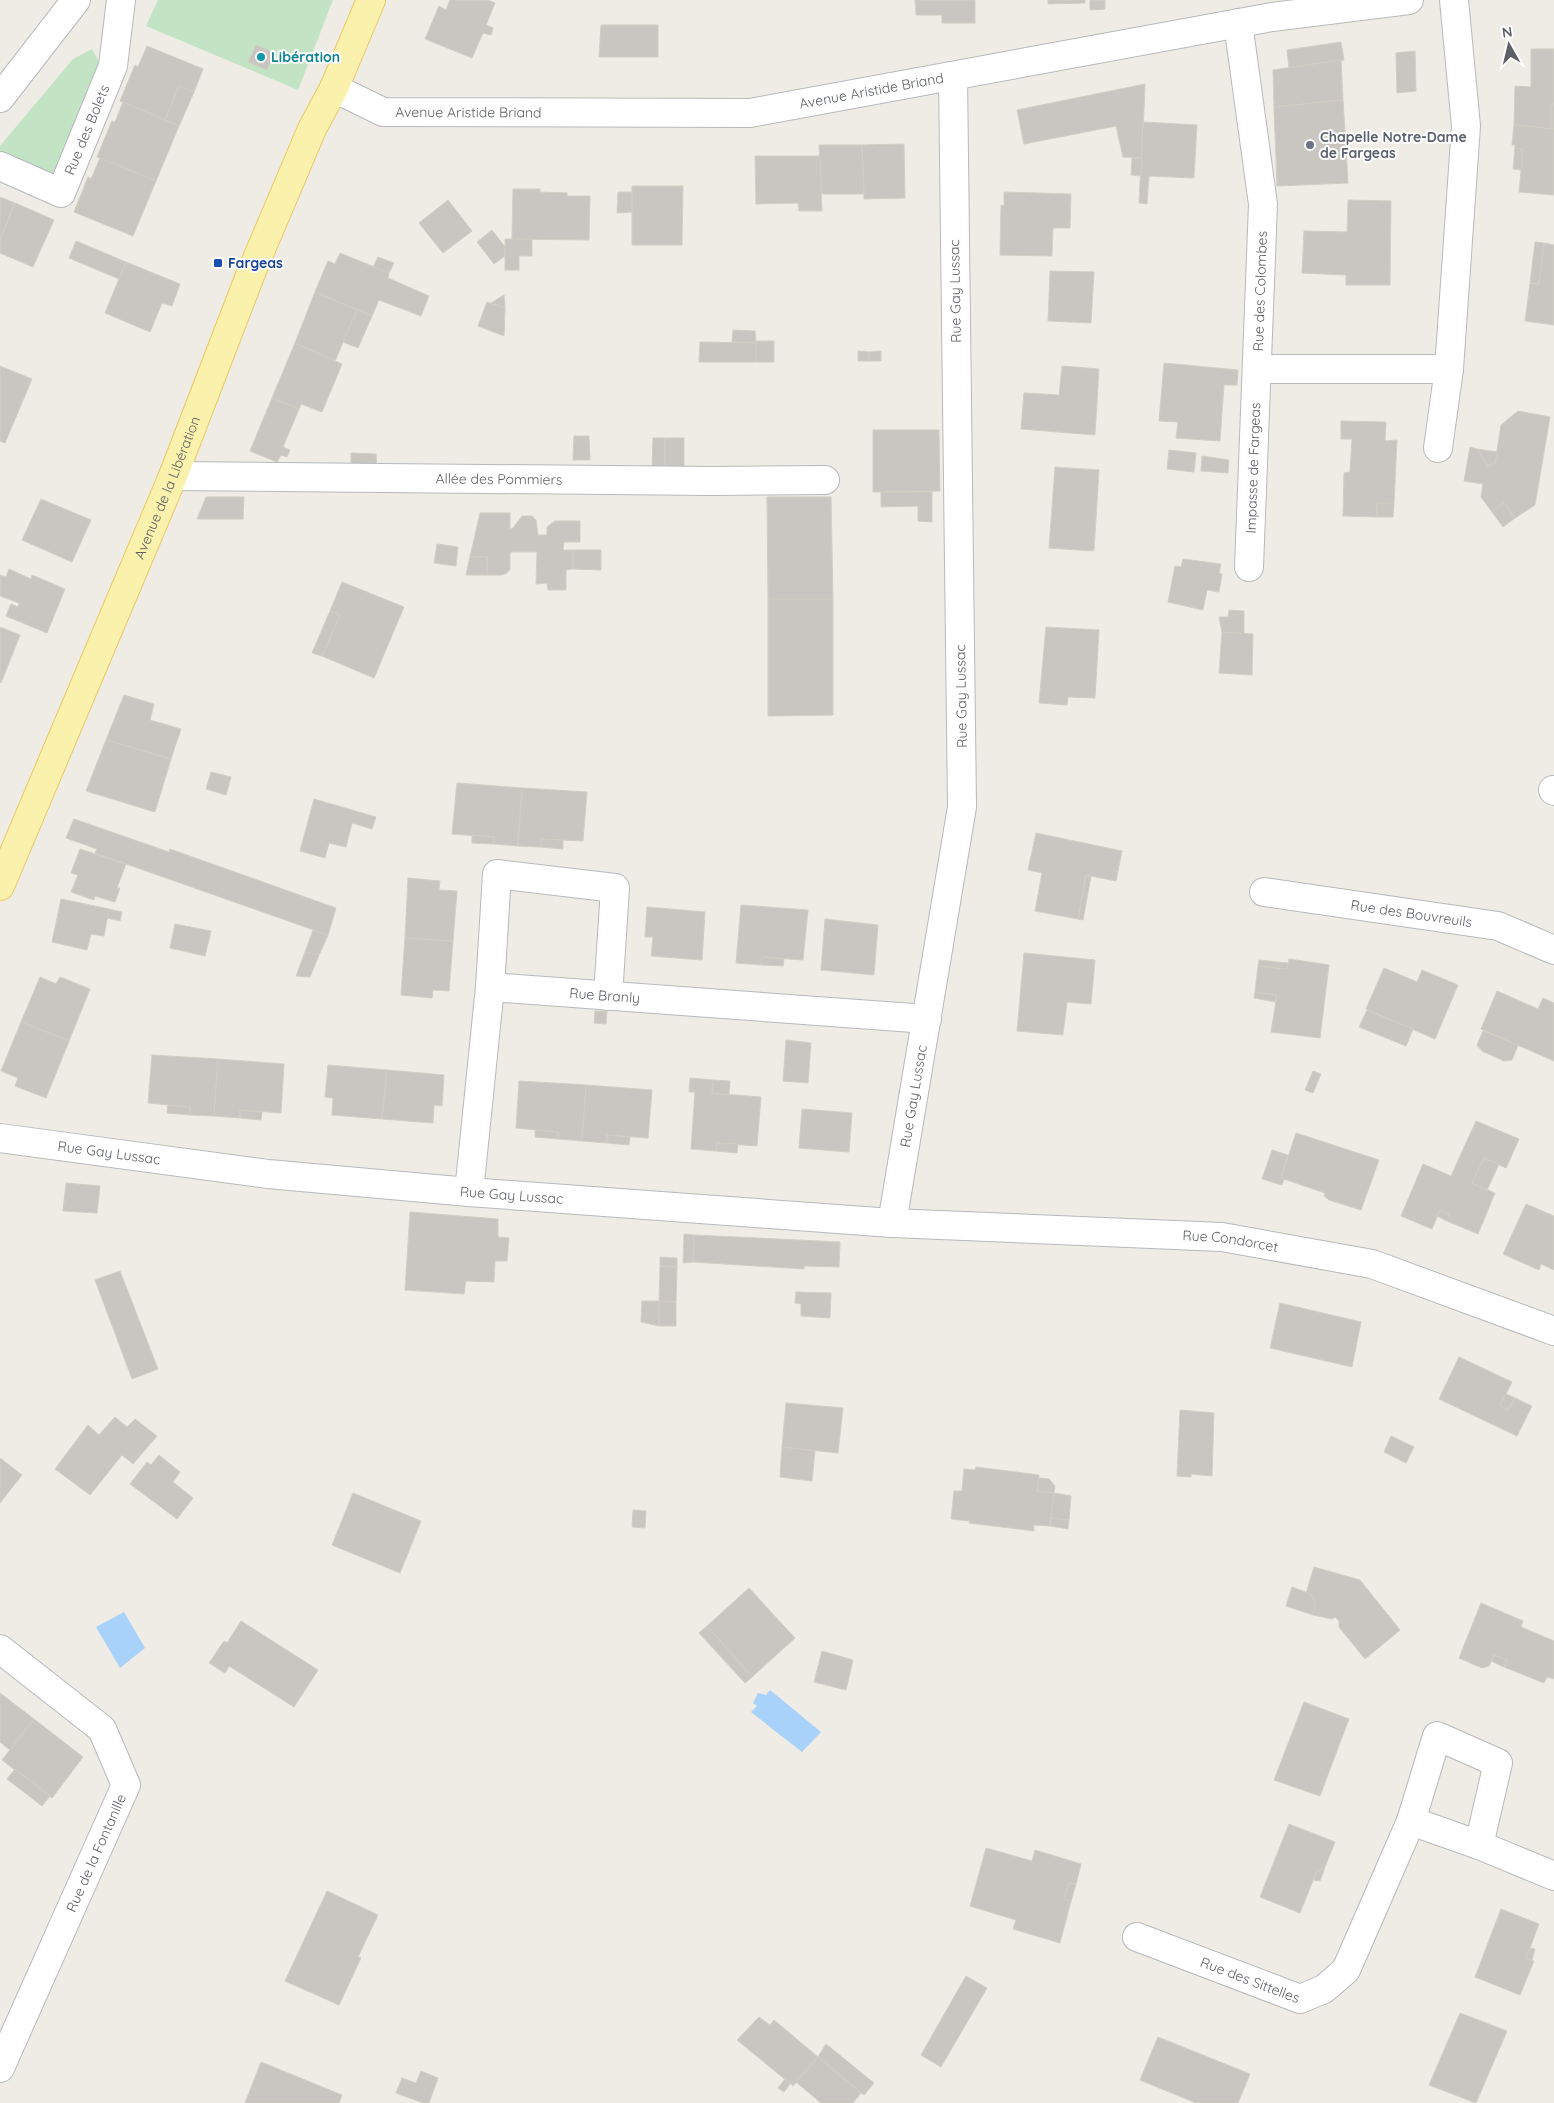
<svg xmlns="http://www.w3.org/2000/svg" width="1554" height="2103" viewBox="0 0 1554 2103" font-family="Quicksand,sans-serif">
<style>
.green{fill:#c2e4c4}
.water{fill:#a8d2fa}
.building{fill:#c9c6c1;stroke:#d2cec3}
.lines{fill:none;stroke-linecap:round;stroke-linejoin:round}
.street-casing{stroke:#b6b9bd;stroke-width:30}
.primary-casing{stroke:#e9ca62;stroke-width:30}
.street{stroke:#fff;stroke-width:28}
.primary{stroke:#faf1ad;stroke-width:28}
.culture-dot{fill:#0f9aa8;stroke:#fff;stroke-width:2}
.worship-dot{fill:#6b7280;stroke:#fff;stroke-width:2}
.transit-dot{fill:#1a4fb4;stroke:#fff;stroke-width:2}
.labels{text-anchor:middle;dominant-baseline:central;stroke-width:4;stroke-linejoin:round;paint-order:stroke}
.culture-label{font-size:14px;font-weight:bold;fill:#0d838f;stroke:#fff;text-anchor:start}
.street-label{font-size:14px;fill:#5c5f64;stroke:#fff}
.worship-label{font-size:14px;font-weight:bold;fill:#5b616d;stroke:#fff;text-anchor:start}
.transit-label{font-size:14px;font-weight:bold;fill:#164399;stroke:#fff;text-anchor:start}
</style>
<rect width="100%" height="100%" fill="#eeece4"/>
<g class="green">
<polygon points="158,0 333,0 298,90 146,26"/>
<polygon points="92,49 100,63 54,180 0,156 0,146 73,59"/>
</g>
<g class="water">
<polygon points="124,1612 145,1648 120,1668 96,1627"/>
<polygon points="770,1690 821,1732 802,1752 751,1712 757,1706 753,1703 758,1693 766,1695"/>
</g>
<g class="building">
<polygon points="450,0 488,0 495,3 486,25 493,28 491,35 483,33 472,58 425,39 439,6 446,10"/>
<polygon points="915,0 975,0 975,23 942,23 942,15 916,15"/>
<polygon points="1048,0 1085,0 1085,3 1048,4"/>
<polygon points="1090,0 1105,0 1105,9 1090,10"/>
<polygon points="601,25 658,25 658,57 599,57"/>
<polygon points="1341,42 1344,60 1289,68 1287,50"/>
<polygon points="256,45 274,53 267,70 248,62"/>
<polygon points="147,46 203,69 194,92 179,86 165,120 120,101 135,65 138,67"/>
<polygon points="1531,49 1554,49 1554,104 1551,104 1551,129 1514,125 1515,86 1531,87"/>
<polygon points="1415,51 1416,91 1397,93 1396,53"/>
<polygon points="1341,60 1343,100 1274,107 1273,70"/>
<polygon points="1145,84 1142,158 1123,157 1116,126 1024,144 1017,110"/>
<polygon points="179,86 194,92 179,126 165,120"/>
<polygon points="1343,100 1348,183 1277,186 1274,107"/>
<polygon points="123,102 179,126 156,181 97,157 112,121 115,122"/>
<rect x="1551" y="104" width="3" height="25"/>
<polygon points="1143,122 1197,125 1194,178 1149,176 1147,204 1139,203"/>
<polygon points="1514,125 1554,129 1554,195 1519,192 1523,150 1515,148 1515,145 1512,145"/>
<polygon points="904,144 905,198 864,199 862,145"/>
<polygon points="819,145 862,145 864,194 821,194"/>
<polygon points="1515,148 1523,150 1521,170 1513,169"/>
<polygon points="755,156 820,156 822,211 799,211 798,203 756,204"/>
<polygon points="100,158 156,181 133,236 74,212 88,177 91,179"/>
<polygon points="1132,158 1142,158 1141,176 1131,175"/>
<polygon points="632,186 683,186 682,245 632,245"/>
<polygon points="513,189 540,189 540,192 567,193 567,196 590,196 589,240 512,239"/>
<polygon points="618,192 632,192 632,212 617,213"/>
<polygon points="1004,192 1071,194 1070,228 1053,228 1052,256 1000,255 1001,205 1004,206"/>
<polygon points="0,197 15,203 0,240"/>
<polygon points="448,200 472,231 443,253 419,223"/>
<polygon points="1348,200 1391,201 1390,285 1346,285 1346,275 1302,273 1304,231 1347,232"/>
<polygon points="15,203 54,220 33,267 0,253 0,240"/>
<polygon points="492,230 505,247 505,256 494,264 477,242"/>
<polygon points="505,239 532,239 532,256 519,256 519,270 505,270"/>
<polygon points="76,241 126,262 119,279 69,258"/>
<polygon points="1535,242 1544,243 1539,284 1530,283"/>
<polygon points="1544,243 1554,245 1554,325 1525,321 1530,283 1539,284"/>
<polygon points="340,253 389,273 388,278 429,296 421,316 379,300 372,316 315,292 328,261 335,264"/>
<polygon points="378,257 394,263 389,273 373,267"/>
<polygon points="126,262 180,284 172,306 162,303 150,332 105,313"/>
<polygon points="1050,271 1094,272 1091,323 1048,321"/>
<polygon points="315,292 357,310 335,361 295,343"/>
<polygon points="504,295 505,308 491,303"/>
<polygon points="487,302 505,308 504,336 478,326"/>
<polygon points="357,310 372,316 358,348 343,342"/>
<polygon points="733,330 755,331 756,343 732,342"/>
<polygon points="755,341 774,341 774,362 756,362"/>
<polygon points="700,342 756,343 756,362 699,362"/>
<polygon points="295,343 342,364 322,412 301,404 299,409 272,398"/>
<polygon points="858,351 869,352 869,361 858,361"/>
<polygon points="881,351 881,361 869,361 869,352"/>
<polygon points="1164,363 1238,370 1237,385 1224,385 1220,441 1176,438 1178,422 1159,421"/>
<polygon points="0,366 32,379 5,443 0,441"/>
<polygon points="1062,366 1099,369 1095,435 1021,429 1024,393 1059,395"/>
<polygon points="272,398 299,409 283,447 290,450 287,457 281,455 277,462 250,451"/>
<polygon points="1518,411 1550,417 1535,505 1515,518 1504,503 1492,512 1481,497 1483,484 1464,481 1470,447 1477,449 1488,466 1495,463 1501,425"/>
<polygon points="1341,421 1386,422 1385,441 1397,440 1394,503 1377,503 1377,517 1343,516 1344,473 1350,472 1352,439 1341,439"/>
<polygon points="873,430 939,430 940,491 873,492"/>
<polygon points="574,436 589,436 590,460 573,460"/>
<polygon points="653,438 665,438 665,473 652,473"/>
<rect x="665" y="438" width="19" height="35"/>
<polygon points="1477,449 1497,452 1495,463 1488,466"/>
<polygon points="1169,450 1196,453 1194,472 1167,469"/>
<polygon points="351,453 376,454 377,473 351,473"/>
<polygon points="1202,456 1229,460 1228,473 1201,471"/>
<polygon points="1055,467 1099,470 1094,551 1049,548"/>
<polygon points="881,492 932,492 932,522 918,521 918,506 881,507"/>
<polygon points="206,497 244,497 243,519 197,519"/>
<polygon points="767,497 831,497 833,599 768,599"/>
<polygon points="41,499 91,520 72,562 22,540"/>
<polygon points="1377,503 1394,503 1393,517 1377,517"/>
<polygon points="1504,503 1515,518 1503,527 1492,512"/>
<polygon points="480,513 510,513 510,529 513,528 522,516 532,516 536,520 538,535 547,535 547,527 555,521 580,521 580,542 564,542 563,550 573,550 573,569 566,570 566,590 548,590 547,583 536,584 537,552 510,552 510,569 507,573 502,575 487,575 487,557 470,557"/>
<polygon points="437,544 458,547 456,566 434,563"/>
<polygon points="573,550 601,550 601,570 573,569"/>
<polygon points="470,557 487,557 487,575 466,575"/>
<polygon points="1183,559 1221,564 1219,573 1222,574 1219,592 1207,590 1203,610 1168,602 1175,566 1181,567"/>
<polygon points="9,569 31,579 32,575 65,589 47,633 6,616 11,604 18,607 19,603 0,596 0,575 6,577"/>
<polygon points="342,582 404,607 374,678 322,656 340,615 330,611"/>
<polygon points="768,599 833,599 833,715 768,716"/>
<polygon points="1229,610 1244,611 1244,634 1222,632 1219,617 1228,617"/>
<polygon points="330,611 340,615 322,656 312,653"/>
<polygon points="0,627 20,635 1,683 0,682"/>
<polygon points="1046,627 1099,630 1095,698 1068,697 1067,705 1039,703"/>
<polygon points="1222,632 1253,634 1252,675 1219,673"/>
<polygon points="124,695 154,704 150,720 181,729 171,759 106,740"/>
<polygon points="106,740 171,759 155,812 86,791"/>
<polygon points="211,772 231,777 226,795 206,789"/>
<polygon points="457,783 522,788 518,846 494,844 494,837 452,834"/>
<polygon points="522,788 587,792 583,841 542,839 541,847 518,846"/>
<polygon points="314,799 376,817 372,829 352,823 346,847 329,843 325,858 300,851"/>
<polygon points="74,819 169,852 170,849 336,908 328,935 95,853 97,849 66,838"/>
<polygon points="1036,833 1122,851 1116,881 1086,875 1078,919 1035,911 1042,873 1028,870"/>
<polygon points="472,835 494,837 494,844 472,843"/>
<polygon points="542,839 563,840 563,849 541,847"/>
<polygon points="80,849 126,864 117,888 120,888 115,902 95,896 94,900 71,892 78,875 71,873"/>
<polygon points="1086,875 1091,876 1083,920 1078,919"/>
<polygon points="408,878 440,881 439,890 457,891 453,941 405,938"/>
<polygon points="61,899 109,909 104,936 91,934 87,950 52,942"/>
<polygon points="741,905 808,910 803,960 762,957 761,965 736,963"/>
<polygon points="647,907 705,912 702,960 651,956 653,937 645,937"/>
<polygon points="109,909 122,912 120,921 107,918"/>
<polygon points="825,919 878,925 874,975 821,970"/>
<polygon points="175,924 211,931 205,956 170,948"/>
<polygon points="313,930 328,935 319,955 305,952"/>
<polygon points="405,938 453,941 449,991 433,990 432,998 401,995"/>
<polygon points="305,952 319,955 310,977 296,976"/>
<polygon points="1024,953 1095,960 1091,1004 1067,1002 1063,1035 1017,1031"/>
<polygon points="762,957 784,959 783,966 761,965"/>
<polygon points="1289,959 1329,965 1320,1038 1271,1032 1277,995 1255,992 1258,966 1287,969"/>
<polygon points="1259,960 1288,963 1287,969 1258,966"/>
<polygon points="1384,968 1417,982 1422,970 1458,985 1435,1039 1366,1009"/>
<polygon points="40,977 56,984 60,977 90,989 69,1041 21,1022"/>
<polygon points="1497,991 1538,1009 1543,998 1554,1003 1554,1061 1481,1029"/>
<polygon points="1255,992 1277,995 1275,1002 1254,998"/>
<polygon points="1367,1010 1413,1029 1406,1046 1359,1027"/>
<polygon points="595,1011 607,1011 606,1024 594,1023"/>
<polygon points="21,1022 69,1041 46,1098 15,1086 18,1078 1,1071"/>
<polygon points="1483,1031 1518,1045 1512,1060 1504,1061 1482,1051 1477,1045"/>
<polygon points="786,1040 811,1043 808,1083 783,1081"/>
<polygon points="152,1055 218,1059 214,1116 190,1115 190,1107 148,1103"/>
<polygon points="218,1059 284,1064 281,1113 240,1110 240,1118 214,1116"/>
<polygon points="328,1065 387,1070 382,1119 332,1115 333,1098 325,1097"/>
<polygon points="387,1070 444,1075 442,1106 434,1105 433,1123 382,1119"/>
<polygon points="1313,1071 1321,1074 1313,1093 1305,1090"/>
<polygon points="690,1078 713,1080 712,1093 761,1097 757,1146 717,1143 716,1151 691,1149 695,1092 689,1092"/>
<polygon points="713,1080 730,1081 729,1095 712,1093"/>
<polygon points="519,1081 586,1085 582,1141 558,1139 558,1132 516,1128"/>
<polygon points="586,1085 652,1090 648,1138 607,1135 607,1143 582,1141"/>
<polygon points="168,1105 190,1107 190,1115 167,1113"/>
<polygon points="802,1109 852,1113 849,1152 799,1148"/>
<polygon points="240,1110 262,1112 261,1120 240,1118"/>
<polygon points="1476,1121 1519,1139 1506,1168 1484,1158 1472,1183 1495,1193 1478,1234 1447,1221 1449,1214 1440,1210 1432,1229 1401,1216 1423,1164 1451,1176"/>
<polygon points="535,1130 558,1132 558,1139 535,1137"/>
<polygon points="1296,1133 1379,1160 1361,1210 1329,1200 1324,1196 1325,1193 1281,1178"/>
<polygon points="607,1135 630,1137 629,1145 607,1143"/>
<polygon points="717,1143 738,1144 737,1153 716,1151"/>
<polygon points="1272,1150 1288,1155 1281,1178 1284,1179 1282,1185 1262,1179"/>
<polygon points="1484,1158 1499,1164 1487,1190 1472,1183"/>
<polygon points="66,1183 100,1186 97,1213 63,1211"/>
<polygon points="1526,1204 1554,1216 1554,1270 1541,1264 1539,1270 1503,1254"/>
<polygon points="1440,1210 1449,1214 1447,1221 1437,1216"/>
<polygon points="410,1212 498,1219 498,1237 509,1238 507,1261 495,1261 494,1282 466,1281 464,1294 405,1290"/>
<polygon points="684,1234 694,1235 693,1262 683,1263"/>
<polygon points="694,1235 840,1242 839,1267 804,1266 804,1269 693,1262"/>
<polygon points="660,1257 677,1258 677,1267 660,1266"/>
<polygon points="660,1266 677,1267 676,1302 659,1301"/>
<polygon points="120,1271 158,1369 132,1379 95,1280"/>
<polygon points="796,1292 831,1293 830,1318 801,1316 801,1304 795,1303"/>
<polygon points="642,1301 659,1301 659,1326 641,1322"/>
<polygon points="659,1301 676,1302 676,1326 659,1326"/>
<polygon points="1280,1303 1361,1322 1352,1367 1270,1348"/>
<polygon points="1459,1357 1512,1382 1500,1406 1508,1410 1515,1398 1532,1406 1517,1436 1439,1399"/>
<polygon points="1506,1394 1515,1398 1508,1410 1500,1406"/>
<polygon points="786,1403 843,1408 838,1453 782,1447"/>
<polygon points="1180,1410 1214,1413 1212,1476 1191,1474 1191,1477 1177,1476"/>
<polygon points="115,1417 127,1427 135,1419 157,1436 133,1464 122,1455 90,1495 55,1469 88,1425 99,1435"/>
<polygon points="1391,1436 1414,1447 1406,1463 1384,1452"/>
<polygon points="782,1447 815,1451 812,1481 780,1477"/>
<polygon points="159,1455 180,1472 173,1482 193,1498 177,1519 130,1484 147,1462 151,1465"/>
<polygon points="0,1458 22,1475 0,1503"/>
<polygon points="976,1467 1039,1475 1037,1491 1054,1493 1050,1526 1034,1525 1034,1531 969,1523 970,1521 951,1519 954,1491 962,1491 964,1469 975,1470"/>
<polygon points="1039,1478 1049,1479 1055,1486 1054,1493 1037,1491"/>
<polygon points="353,1493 421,1521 400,1573 332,1545"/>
<polygon points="1054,1493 1071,1496 1069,1520 1051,1518"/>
<polygon points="633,1510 646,1511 645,1528 632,1527"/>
<polygon points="1051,1518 1069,1520 1068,1529 1050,1526"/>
<polygon points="1314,1567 1360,1580 1400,1630 1365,1659 1339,1627 1339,1621 1335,1617 1332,1619 1313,1615 1316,1604 1311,1594 1306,1593"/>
<polygon points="1292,1587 1311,1594 1316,1604 1313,1615 1286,1606"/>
<polygon points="749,1588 795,1638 752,1677 707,1626"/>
<polygon points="1481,1603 1523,1621 1521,1627 1554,1641 1554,1679 1547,1677 1544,1683 1504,1667 1507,1660 1494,1655 1489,1666 1482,1668 1459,1658"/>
<polygon points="241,1621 318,1670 294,1707 229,1666 225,1673 209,1663 224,1641 227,1643"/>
<polygon points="707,1626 752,1677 745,1683 699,1633"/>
<polygon points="822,1651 853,1660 846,1690 814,1682"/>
<polygon points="1494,1655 1507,1660 1504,1667 1491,1661"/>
<polygon points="0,1693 34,1719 10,1750 0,1742"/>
<polygon points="1304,1702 1349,1719 1320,1796 1274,1780"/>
<polygon points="34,1719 83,1757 52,1798 2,1760"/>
<polygon points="15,1769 50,1796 42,1806 7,1779"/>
<polygon points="1289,1824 1335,1842 1325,1867 1316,1873 1300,1913 1260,1897"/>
<polygon points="986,1848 1032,1861 1035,1850 1081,1864 1076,1884 1069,1883 1064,1899 1071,1901 1060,1943 1013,1929 1016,1920 970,1906"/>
<polygon points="1325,1867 1320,1881 1313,1880 1316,1873"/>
<polygon points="1069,1883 1076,1884 1071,1901 1064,1899"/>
<polygon points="327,1891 378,1915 358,1957 361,1958 339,2005 285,1981"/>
<polygon points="1501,1909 1539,1924 1526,1958 1534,1961 1520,1995 1475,1977"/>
<polygon points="1530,1948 1535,1949 1532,1960 1526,1958"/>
<polygon points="966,1976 987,1988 941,2067 921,2055"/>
<polygon points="1460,2013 1507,2031 1476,2103 1429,2085"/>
<polygon points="759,2017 770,2025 774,2020 818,2057 793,2086 737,2040"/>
<polygon points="1158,2037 1250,2074 1238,2103 1196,2103 1140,2080"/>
<polygon points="826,2044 874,2083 864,2095 818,2057"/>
<polygon points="818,2057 861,2093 853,2103 821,2103 796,2082"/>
<polygon points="261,2062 342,2095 339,2103 245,2103"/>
<polygon points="421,2071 438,2078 429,2103 423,2103 396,2093 402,2078 416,2083"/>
<polygon points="785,2079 790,2084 784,2092 778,2088"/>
</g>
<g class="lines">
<g class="street-casing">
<g id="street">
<polyline points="1238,23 1263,204 1249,567"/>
<path id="s1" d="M334,88L383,112L750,113L1272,17L1409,0"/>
<polyline points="0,98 76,0"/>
<path id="s2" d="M0,166L61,193L113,66L121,0"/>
<polyline points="1257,369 1449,369"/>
<polyline points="1438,448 1449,369 1466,126 1454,0"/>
<path id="s3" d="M173,476L711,481L825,480"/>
<polyline points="1553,790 1554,791"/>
<path id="s4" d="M1264,892L1498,926L1554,950"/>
<polyline points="490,987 497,874 615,888 608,996"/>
<path id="s5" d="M0,1138L268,1174L469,1192L892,1223L962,807L953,76"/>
<path id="s6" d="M469,1192L490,987L927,1019"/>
<path id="s7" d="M892,1223L1222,1237L1372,1264L1554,1331"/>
<polyline points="0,1649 102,1729 126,1785 0,2068"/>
<polyline points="1411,1821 1437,1736 1498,1763 1479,1845"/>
<path id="s8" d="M1137,1937L1300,1999L1324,1989L1346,1970L1411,1821L1479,1845L1554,1876"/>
</g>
</g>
<g class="primary-casing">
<g id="primary">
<path id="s9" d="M0,886L173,476L251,273L312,129L334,88L371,0"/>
</g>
</g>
<use href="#street" class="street"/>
<use href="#primary" class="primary"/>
</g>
<circle class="culture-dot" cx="261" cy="57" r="5"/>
<circle class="worship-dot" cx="1310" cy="145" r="5"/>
<rect class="transit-dot" x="213" y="258" width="10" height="10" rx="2.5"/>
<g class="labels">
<g class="culture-label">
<text x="271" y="57">Libération</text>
</g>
<g class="street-label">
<text stroke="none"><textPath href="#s1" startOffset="545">Avenue Aristide Briand</textPath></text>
<text stroke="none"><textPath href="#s1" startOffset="140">Avenue Aristide Briand</textPath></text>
<text stroke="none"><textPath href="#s2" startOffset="135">Rue des Bolets</textPath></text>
<text transform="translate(955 291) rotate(-91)">Rue Gay Lussac</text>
<text transform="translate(1260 291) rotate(-88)">Rue des Colombes</text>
<text transform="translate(1253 468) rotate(-88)">Impasse de Fargeas</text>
<text stroke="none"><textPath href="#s3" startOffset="326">Allée des Pommiers</textPath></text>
<text stroke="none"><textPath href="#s9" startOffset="432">Avenue de la Libération</textPath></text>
<text transform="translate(961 696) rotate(-91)">Rue Gay Lussac</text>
<text stroke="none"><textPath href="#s4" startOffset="149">Rue des Bouvreuils</textPath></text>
<text stroke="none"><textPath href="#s6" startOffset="321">Rue Branly</textPath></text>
<text stroke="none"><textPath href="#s5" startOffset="1025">Rue Gay Lussac</textPath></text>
<text stroke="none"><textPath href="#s5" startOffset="110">Rue Gay Lussac</textPath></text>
<text stroke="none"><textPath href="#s5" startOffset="515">Rue Gay Lussac</textPath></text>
<text stroke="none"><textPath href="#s7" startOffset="339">Rue Condorcet</textPath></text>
<text transform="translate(96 1853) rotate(-66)">Rue de la Fontanille</text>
<text stroke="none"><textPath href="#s8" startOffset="121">Rue des Sittelles</textPath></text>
</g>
<g class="worship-label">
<text x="1320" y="137">Chapelle Notre-Dame<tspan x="1320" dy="16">de Fargeas</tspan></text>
</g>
<g class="transit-label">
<text x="228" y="263">Fargeas</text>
</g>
</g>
<g transform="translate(1509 45) rotate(352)" stroke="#ffffff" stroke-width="4" paint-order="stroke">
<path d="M0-4L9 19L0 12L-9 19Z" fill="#5c5f64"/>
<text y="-8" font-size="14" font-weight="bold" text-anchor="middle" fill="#5c5f64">N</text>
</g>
</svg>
